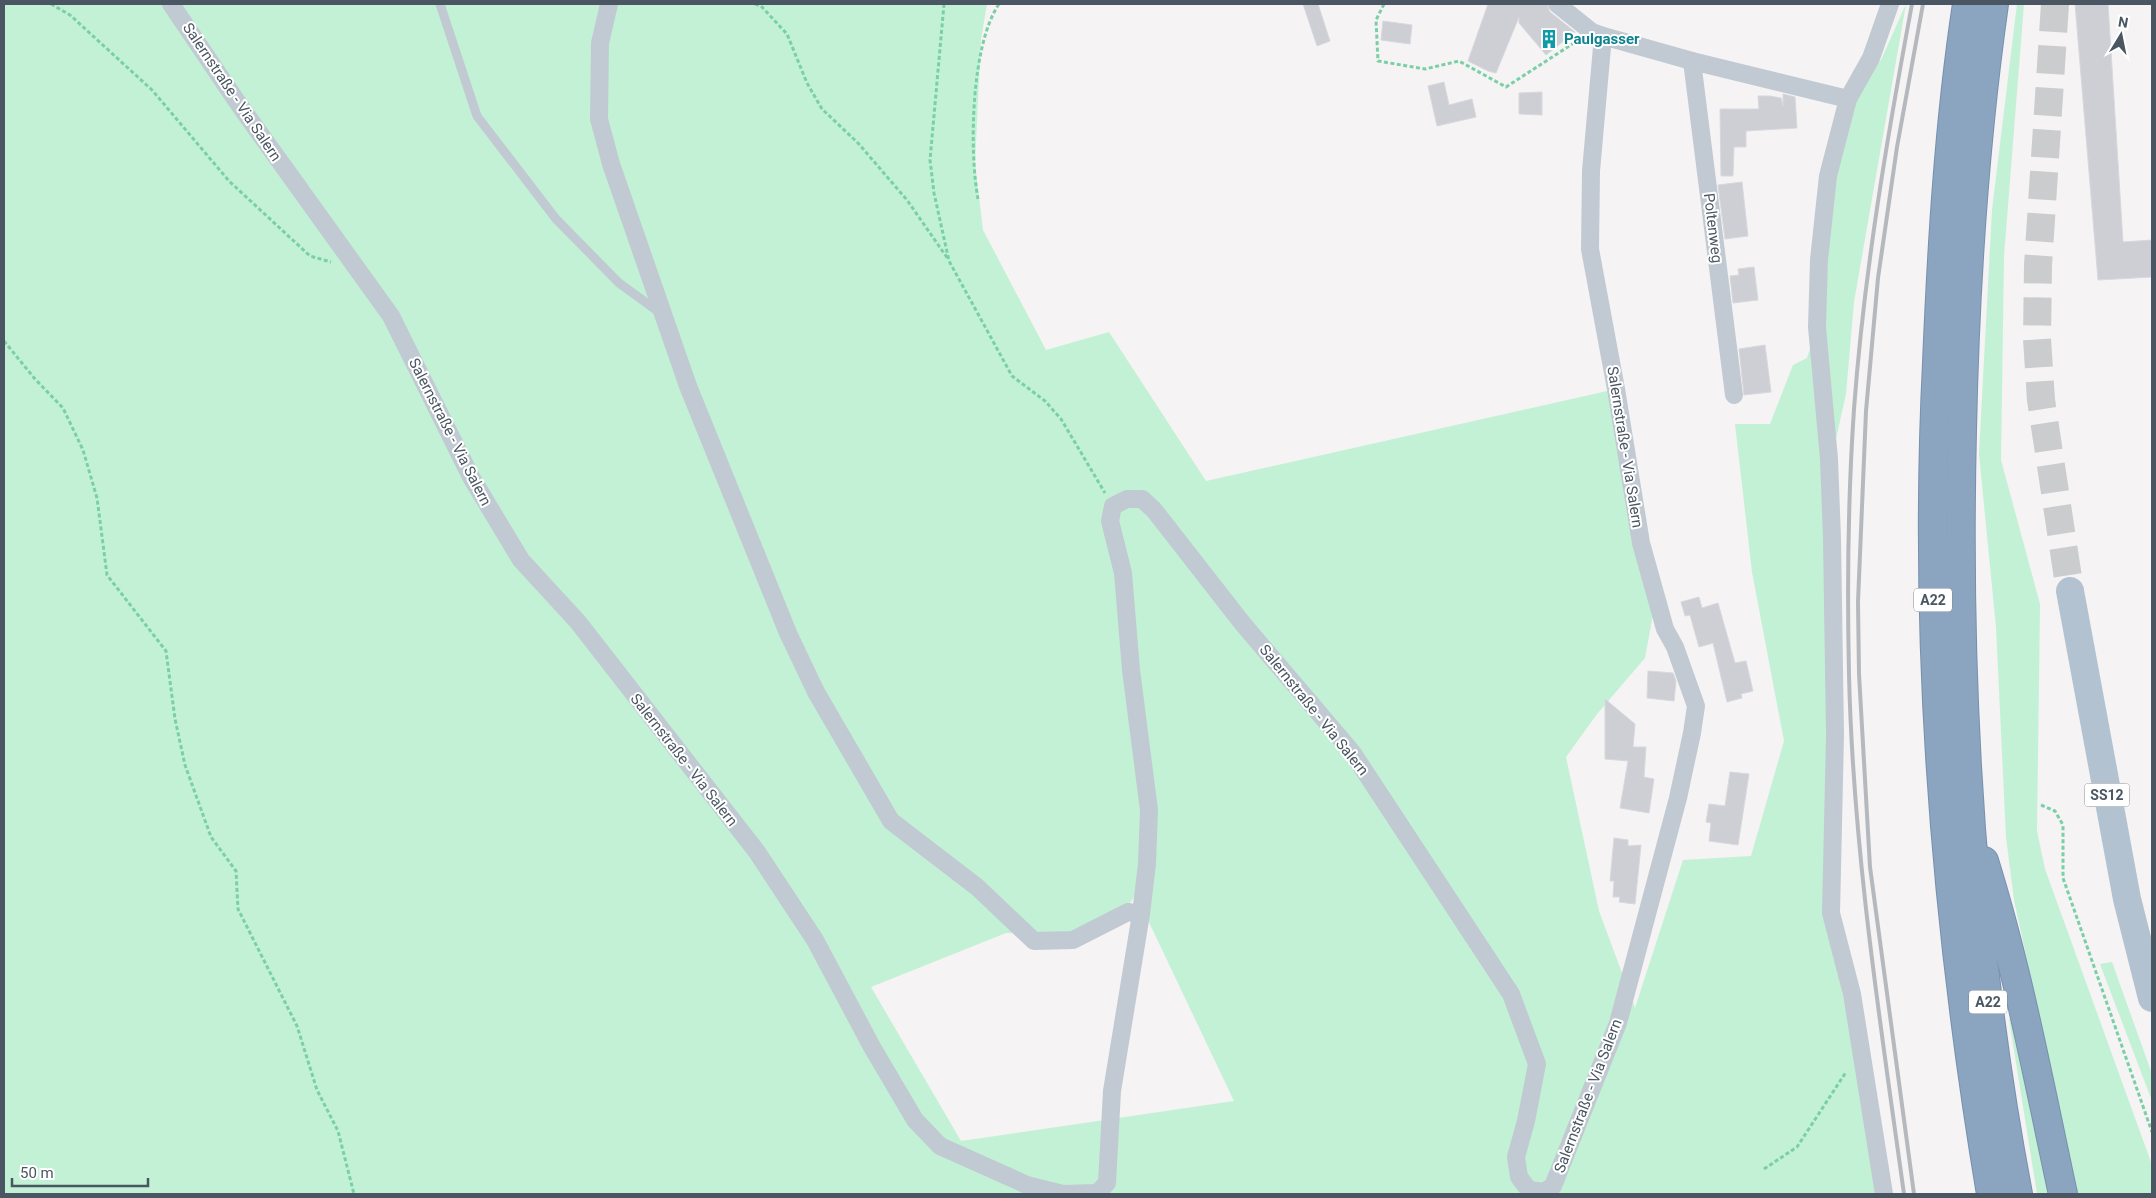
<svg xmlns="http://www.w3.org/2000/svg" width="2156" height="1198" viewBox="0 0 2156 1198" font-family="Roboto,sans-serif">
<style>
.green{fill:#c3f1d5;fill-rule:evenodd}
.building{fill:#cdcfd5;stroke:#d7d9de}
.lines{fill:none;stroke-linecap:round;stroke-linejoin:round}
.primary-tunnel{stroke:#caccce;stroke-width:28;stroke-dasharray:28 14;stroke-linecap:butt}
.highway-casing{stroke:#7690ad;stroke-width:30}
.path{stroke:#7ad0a6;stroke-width:3;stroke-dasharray:4 2.5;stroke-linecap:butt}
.lane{stroke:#c1cad2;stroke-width:9}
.street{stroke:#c1cad2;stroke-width:18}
.primary{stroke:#b3c2d1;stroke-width:28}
.highway{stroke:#8ba5c1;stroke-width:28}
.rail{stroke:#b5b8bd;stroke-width:4}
.labels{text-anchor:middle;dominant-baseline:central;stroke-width:4;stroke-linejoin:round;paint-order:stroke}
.shield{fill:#fff;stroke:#808990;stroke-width:1}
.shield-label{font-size:14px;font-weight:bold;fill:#4a5661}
.culture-label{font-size:15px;font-weight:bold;fill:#0d838f;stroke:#fff;text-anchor:start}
.street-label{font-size:15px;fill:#4a5661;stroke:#fff}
</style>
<rect width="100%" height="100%" fill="#f5f3f3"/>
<g class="green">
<path d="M4,4H987L981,39L975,164L983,230L1046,350L1109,332L1206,481L1616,389L1656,598L1645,658L1597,714L1566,757L1599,911L1635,1008L1683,860L1751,856L1784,741L1752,572L1735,424H1770L1793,365L1807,358L1817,327L1819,260L1848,99L1881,60L1906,4L1854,302L1846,394L1825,488L1831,754L1825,907L1860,1079L1880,1194H4ZM1136,895L1234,1101L961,1141L871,987L1006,933L1078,934L1121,914Z"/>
<polygon points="2017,4 2024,4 2004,256 2001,460 2040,604 2037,831 2045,869 2152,1165 2152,1194 2078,1194 2014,900 2006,837 1996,627 1979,454 1992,210"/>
<polygon points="2112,962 2152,1074 2152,1101 2100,964"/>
<polygon points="2014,1018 2053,1194 2037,1194 2009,1019"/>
</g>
<g class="building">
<polygon points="1303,4 1318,4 1330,41 1317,46"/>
<polygon points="1488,4 1547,4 1550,12 1575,32 1546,55 1519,23 1519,17 1496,73 1488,71 1468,61"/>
<polygon points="2075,4 2108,4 2123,242 2152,240 2152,277 2098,280"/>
<polygon points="1383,21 1412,25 1410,44 1381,40"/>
<polygon points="1444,82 1449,105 1472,99 1476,117 1437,126 1428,86"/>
<polygon points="1542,92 1542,115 1519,114 1519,93"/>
<polygon points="1783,94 1795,97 1797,128 1746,131 1746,147 1734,147 1733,176 1721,176 1720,109 1759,109 1758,96 1770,96 1781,98 1783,106"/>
<polygon points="1742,182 1748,236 1725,239 1718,185"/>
<polygon points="1754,267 1758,300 1733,303 1730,276 1739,275 1738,269"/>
<polygon points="1765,345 1771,392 1744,395 1739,349"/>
<polygon points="1699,597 1702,608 1718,603 1735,663 1746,661 1753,691 1741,694 1742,698 1727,702 1713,643 1699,647 1690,615 1685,616 1681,602"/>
<polygon points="1648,671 1673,673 1676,681 1674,701 1647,698"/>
<polygon points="1605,699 1635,724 1633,747 1646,747 1644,777 1654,779 1649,813 1620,808 1628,761 1605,759"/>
<polygon points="1730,772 1749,774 1738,845 1709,841 1711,823 1706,822 1709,804 1725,806"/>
<polygon points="1614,838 1628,840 1628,846 1641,845 1635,904 1619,902 1620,897 1613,897 1614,881 1610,881"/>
</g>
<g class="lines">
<polyline class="primary-tunnel" points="2055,4 2038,265 2037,339 2041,400 2070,591"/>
<g class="highway-casing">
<g id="highway">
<path d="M1967,4C1949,123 1942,243 1937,363C1923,641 1945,919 1991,1194"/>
<path d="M1994,4C1974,145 1965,287 1962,429C1956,685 1970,942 2018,1194"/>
<path d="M1984,861C2018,970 2039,1083 2063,1194"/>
</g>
</g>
<g class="path">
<polyline points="51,4 70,15 152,90 229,181 310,256 331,262"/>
<polyline points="755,4 761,6 787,34 807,83 822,109 858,143 907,200 948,259"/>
<polyline points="944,4 930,160 934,193 949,261 1012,376 1045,401 1061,419 1105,493"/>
<polyline points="1384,4 1376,20 1378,61 1425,69 1459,61 1506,87 1577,41"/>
<path d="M978,199C969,150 971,45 999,4"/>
<polyline points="4,341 35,379 63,408 83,450 97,498 107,575 166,651 175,719 185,765 211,837 236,871 238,909 297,1026 317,1090 338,1131 354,1194"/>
<polyline points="2041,805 2055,811 2063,825 2063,878 2152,1132"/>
<polyline points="1764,1169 1797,1147 1846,1072"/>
</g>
<polyline class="lane" points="440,4 477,116 556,219 619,283 659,312"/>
<g class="street">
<polyline points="171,4 240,106 391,316 471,477 521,560 578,622 757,852 815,940 872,1047 915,1120 940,1146 1027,1185 1063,1194 1097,1193 1107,1183 1112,1091 1141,914 1147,864 1149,810 1131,670 1123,573 1110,521 1113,506 1127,499 1142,499 1154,510 1243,624 1352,752 1511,994 1537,1064 1526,1121 1516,1157 1519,1177 1529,1190 1544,1192 1553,1186 1618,1023 1678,798 1692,733 1696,706 1675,647 1665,629 1641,543 1616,389 1590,249 1591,171 1603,36"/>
<polyline points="609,4 600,43 599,119 611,164 688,386 788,633 816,692 891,821 977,887 1034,941 1073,940 1128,912 1141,914"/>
<polyline points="1557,4 1592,32 1603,36 1692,61 1848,99"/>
<polyline points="1692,61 1734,395"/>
<polyline points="1884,1194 1852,994 1831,913 1835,735 1832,538 1829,459 1817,327 1819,260 1828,176 1848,99 1871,58 1890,4"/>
</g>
<polyline class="primary" points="2070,591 2127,899 2152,998"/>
<use href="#highway" class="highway"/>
<g class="rail">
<path d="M1904,1194C1880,1021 1853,849 1849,674C1847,586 1848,497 1854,409C1864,273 1887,138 1912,4"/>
<polyline points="1914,1194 1870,867 1859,674 1858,602 1866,411 1878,278 1897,147 1923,4"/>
</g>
</g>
<defs>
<g id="building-bare" transform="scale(1.5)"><path d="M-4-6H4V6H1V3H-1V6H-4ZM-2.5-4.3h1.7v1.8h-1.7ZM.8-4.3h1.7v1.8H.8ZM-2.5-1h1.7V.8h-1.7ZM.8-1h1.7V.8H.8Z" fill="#0f9aa8" stroke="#fff" stroke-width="2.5" paint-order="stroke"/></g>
</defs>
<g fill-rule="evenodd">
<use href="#building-bare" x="1549" y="39"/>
</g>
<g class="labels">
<g class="shield">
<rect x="1914" y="588.5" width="38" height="23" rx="4"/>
<rect x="2084.5" y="783.5" width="45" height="23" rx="4"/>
<rect x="1969" y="990.5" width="38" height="23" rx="4"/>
</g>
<g class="shield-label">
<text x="1933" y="600">A22</text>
<text x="2107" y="795">SS12</text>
<text x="1988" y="1002">A22</text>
</g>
<g class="culture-label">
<text x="1564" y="39">Paulgasser</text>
</g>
<g class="street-label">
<text transform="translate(232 92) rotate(56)">Salernstraße - Via Salern</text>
<text transform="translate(1713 228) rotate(83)">Poltenweg</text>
<text transform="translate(450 432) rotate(63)">Salernstraße - Via Salern</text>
<text transform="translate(1625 447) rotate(81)">Salernstraße - Via Salern</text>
<text transform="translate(1314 710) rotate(51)">Salernstraße - Via Salern</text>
<text transform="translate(684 760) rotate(52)">Salernstraße - Via Salern</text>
<text transform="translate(1588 1096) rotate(-69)">Salernstraße - Via Salern</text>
</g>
</g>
<rect width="2156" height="1198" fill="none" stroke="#4a5661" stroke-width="10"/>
<g transform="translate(2121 35) rotate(10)" stroke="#ffffff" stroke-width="4" paint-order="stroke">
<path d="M0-4L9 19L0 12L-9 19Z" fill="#4a5661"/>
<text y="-8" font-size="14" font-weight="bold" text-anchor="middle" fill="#4a5661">N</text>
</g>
<path d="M12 1178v8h136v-8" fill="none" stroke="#4a5661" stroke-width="2.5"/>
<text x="20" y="1178" font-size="15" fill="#4a5661" stroke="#ffffff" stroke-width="4" paint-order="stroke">50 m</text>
</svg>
